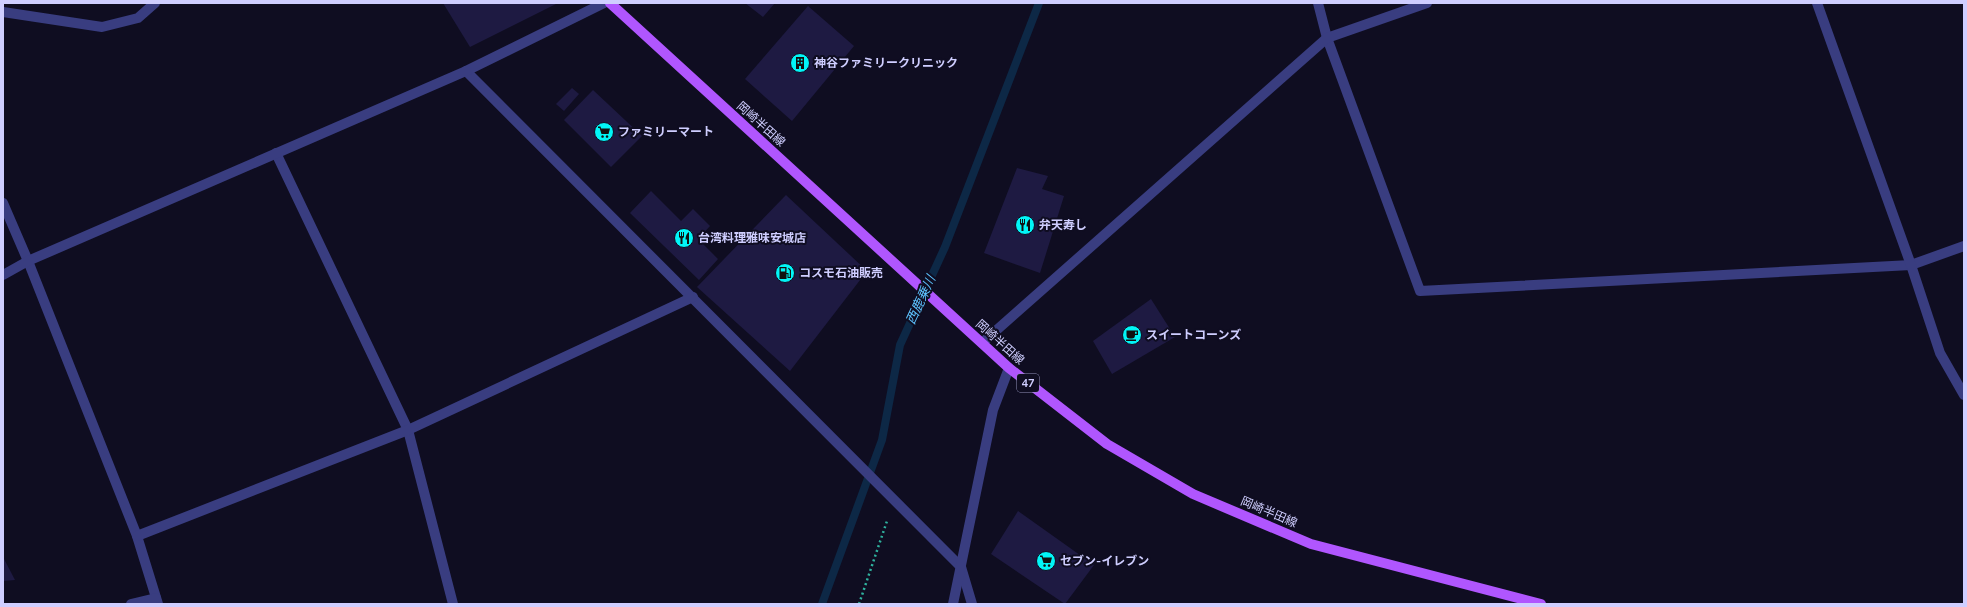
<svg xmlns="http://www.w3.org/2000/svg" width="1967" height="607" viewBox="0 0 1967 607" font-family="'Nunito Sans','Noto Sans JP',sans-serif">
<style>
.lines{fill:none;stroke-linecap:round;stroke-linejoin:round}
.stream{stroke:#0d2846;stroke-width:8}
.building{fill:#1e1a42}
.path{stroke:#2fb29e;stroke-width:2.5;stroke-dasharray:2 3;stroke-linecap:butt}
.minor{stroke:#393d80;stroke-width:10}
.major{stroke:#b056fe;stroke-width:10}
.labels{text-anchor:middle;dominant-baseline:central;stroke-width:4;stroke-linejoin:round;paint-order:stroke}
.shield{fill:#0f0d21;stroke:#9594bc;stroke-width:1}
.shield-label{font-size:11px;font-weight:bold;fill:#cfceff}
.poi-label{font-size:12px;font-weight:bold;fill:#cfceff;stroke:#0f0d21;text-anchor:start}
.street-label{font-size:12px;fill:#cfceff;stroke:#0f0d21}
.water-label{font-size:13px;font-style:italic;fill:#5dc2fe;stroke:#0f0d21}
</style>
<rect width="100%" height="100%" fill="#0f0d21"/>
<g class="lines">
<polyline class="stream" points="822,604 882,440 900,345 945,247 1039,3"/>
</g>
<g class="building">
<polygon points="443,3 558,3 470,47"/>
<polygon points="745,3 775,3 763,17"/>
<polygon points="808,6 854,46 792,121 745,79"/>
<polygon points="572,88 579,94 564,111 556,104"/>
<polygon points="593,90 642,136 611,167 564,120"/>
<polygon points="1017,168 1048,176 1042,189 1064,196 1040,273 984,253"/>
<polygon points="651,191 681,221 693,209 710,226 698,239 718,259 699,280 630,213"/>
<polygon points="786,195 867,271 790,371 697,287"/>
<polygon points="1151,299 1175,337 1112,374 1093,341"/>
<polygon points="1018,511 1094,565 1065,604 991,554"/>
<polygon points="3,557 15,580 3,581"/>
</g>
<g class="lines">
<polyline class="path" points="859,604 887,521"/>
<g class="minor">
<polyline points="1318,3 1327,38 1420,291 1911,265 1964,246"/>
<polyline points="1817,3 1911,265 1940,353 1964,395"/>
<polyline points="3,12 102,27 138,18 155,3"/>
<polyline points="466,71 961,567 972,604"/>
<polyline points="276,153 408,430 453,604"/>
<polyline points="3,203 28,261 137,536 158,604"/>
<polyline points="3,275 28,261 466,71 604,3"/>
<polyline points="982,343 1327,38 1427,3"/>
<polyline points="137,536 408,430 693,297"/>
<polyline points="131,604 156,598"/>
<polyline points="953,604 993,410 1009,368"/>
</g>
<polyline class="major" points="610,3 1009,368 1107,444 1193,494 1311,544 1541,604"/>
</g>
<defs>
<g id="building-disc" transform="scale(1)"><circle r="9.5" fill="#02f5f7" stroke="#0f0d21"/><path d="M-4-6H4V6H1V3H-1V6H-4ZM-2.5-4.3h1.7v1.8h-1.7ZM.8-4.3h1.7v1.8H.8ZM-2.5-1h1.7V.8h-1.7ZM.8-1h1.7V.8H.8Z" fill="#111"/></g>
<g id="supermarket-disc" transform="scale(1)"><circle r="9.5" fill="#02f5f7" stroke="#0f0d21"/><path d="M-6-5.5h2.5l.6 2H6L4.5 2H-2.5L-4.4-4H-6ZM-1.5 3.2a1.3 1.3 0 1 0 .1 0ZM3 3.2a1.3 1.3 0 1 0 .1 0Z" fill="#111"/></g>
<g id="restaurant-disc" transform="scale(1)"><circle r="9.5" fill="#02f5f7" stroke="#0f0d21"/><path d="M-5-6h1v4h1v-4h1v4h1v-4h1v5L-1.5 .5V6h-2V.5L-5-1ZM5-6V6H3V1.5H1.5Q1.5-4 5-6Z" fill="#111"/></g>
<g id="fuel-disc" transform="scale(1)"><circle r="9.5" fill="#02f5f7" stroke="#0f0d21"/><path d="M-5.5-6h7V0h2V4h1.3V-2.5L3-4.5l.8-.8L6-3V5H2.5V1h-1V6h-7ZM-4.2-4.7v3.2H.2V-4.7Z" fill="#111"/></g>
<g id="cafe-disc" transform="scale(1)"><circle r="9.5" fill="#02f5f7" stroke="#0f0d21"/><path d="M-5.5-4.5H6V0H3Q3 3.5 0 3.5H-2.5Q-5.5 3.5-5.5 0ZM3-3.2v2h1.7v-2ZM-6 4.5H4V6H-6Z" fill="#111"/></g>
</defs>
<g fill-rule="evenodd">
<use href="#building-disc" x="800" y="63"/>
<use href="#supermarket-disc" x="604" y="132"/>
<use href="#restaurant-disc" x="1025" y="225"/>
<use href="#restaurant-disc" x="684" y="238"/>
<use href="#fuel-disc" x="785" y="273"/>
<use href="#cafe-disc" x="1132" y="335"/>
<use href="#supermarket-disc" x="1046" y="561"/>
</g>
<g class="labels">
<rect class="shield" x="1017" y="374" width="22" height="18" rx="3"/>
<g class="shield-label">
<text x="1028" y="383">47</text>
</g>
<g class="poi-label">
<text x="814" y="63">神谷ファミリークリニック</text>
<text x="618" y="132">ファミリーマート</text>
<text x="1039" y="225">弁天寿し</text>
<text x="698" y="238">台湾料理雅味安城店</text>
<text x="799" y="273">コスモ石油販売</text>
<text x="1146" y="335">スイートコーンズ</text>
<text x="1060" y="561">セブン-イレブン</text>
</g>
<g class="street-label">
<text transform="translate(761 124) rotate(42)">岡崎半田線</text>
<text transform="translate(1000 342) rotate(42)">岡崎半田線</text>
<text transform="translate(1269 512) rotate(23)">岡崎半田線</text>
</g>
<g class="water-label">
<text transform="translate(921 300) rotate(-65)">西鹿乗川</text>
</g>
</g>
<rect width="1967" height="607" fill="none" stroke="#cfceff" stroke-width="8"/>
</svg>
